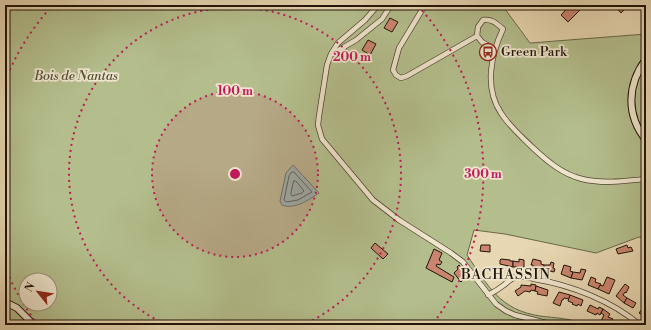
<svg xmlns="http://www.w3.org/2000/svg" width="651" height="330" font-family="'Libre Bodoni',serif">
	<rect width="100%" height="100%" fill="#e7d7b2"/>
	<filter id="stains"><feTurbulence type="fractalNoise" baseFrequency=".005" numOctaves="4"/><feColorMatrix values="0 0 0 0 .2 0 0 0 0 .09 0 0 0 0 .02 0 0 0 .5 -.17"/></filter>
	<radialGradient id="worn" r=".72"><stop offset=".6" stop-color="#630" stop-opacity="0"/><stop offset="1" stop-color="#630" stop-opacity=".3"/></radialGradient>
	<!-- green -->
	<path fill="#b4be8d" stroke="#69694a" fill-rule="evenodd" d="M 5,5 L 502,5 L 530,43 L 646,34 L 646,239 L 639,237 L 596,253 L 505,234 L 474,230 L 467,255 C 488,286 500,310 540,316 C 555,318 571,318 585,325 L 5,325 ZM 26,280 L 50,280 L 50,304 L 26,304 Z"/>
	<!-- water -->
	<path fill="#97baab" stroke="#67786a" d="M 293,165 L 319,193 C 309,200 294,210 282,205 L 280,201 L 286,173 Z"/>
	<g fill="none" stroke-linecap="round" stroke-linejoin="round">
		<!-- shore -->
		<g stroke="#5a675a" stroke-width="1">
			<path d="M 292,172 L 294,172 L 312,192 L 298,200 L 286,202 L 284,200 L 289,176 Z"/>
			<path d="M 294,181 L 296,181 L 304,191 L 302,193 L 292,196 L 291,194 Z"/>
		</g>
	</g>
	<!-- building -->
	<g fill="#cb856e" stroke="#1e1408">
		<path d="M 570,5 L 585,5 L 568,22 L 561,15 Z"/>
		<path d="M 614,5 L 629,5 L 621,13 Z"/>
		<path d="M 390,18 L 398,22 L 392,32 L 384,28 Z"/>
		<path d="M 368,40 L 376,44 L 370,55 L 362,50 Z"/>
		<path d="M 375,243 L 388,254 L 383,259 L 371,248 Z"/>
		<path d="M 481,245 L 490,245 L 490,252 L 480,251 Z"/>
		<path d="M 627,245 L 628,248 L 631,247 L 633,251 L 618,254 L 616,249 Z"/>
		<path d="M 434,249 L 442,253 L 439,260 L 442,262 L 440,265 L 437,264 L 436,266 L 454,277 L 452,282 L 426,268 Z"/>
		<path d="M 501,259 L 510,260 L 510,261 L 513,261 L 513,267 L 500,264 L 500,260 Z"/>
		<path d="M 519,259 L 524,260 L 524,267 L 513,267 L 513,261 L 519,262 Z"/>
		<path d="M 533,259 L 541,261 L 541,264 L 544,265 L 543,271 L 539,270 L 540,268 L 533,267 L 533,265 L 531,265 Z"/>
		<path d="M 551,262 L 554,263 L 553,268 L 555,269 L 554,272 L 546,270 L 546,271 L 543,271 L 544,265 L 550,265 Z"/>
		<path d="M 459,265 L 468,275 L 461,282 L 454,273 L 458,269 L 457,267 Z"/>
		<path d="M 564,265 L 571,267 L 570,271 L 573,272 L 571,278 L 561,274 Z"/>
		<path d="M 581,269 L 586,270 L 582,280 L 571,278 L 573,272 L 580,273 Z"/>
		<path d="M 591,277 L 596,279 L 595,282 L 601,284 L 598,289 L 588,285 Z"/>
		<path d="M 607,277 L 615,280 L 609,294 L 598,289 L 600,285 L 603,286 Z"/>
		<path d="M 531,284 L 536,285 L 535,291 L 531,290 L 530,292 L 525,291 L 518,296 L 515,291 L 521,287 L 521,285 L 531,286 Z"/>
		<path d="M 625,284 L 629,287 L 626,293 L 625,292 L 623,295 L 627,298 L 624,303 L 616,296 Z"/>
		<path d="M 536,286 L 548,290 L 547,296 L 537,294 L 538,292 L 535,291 Z"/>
		<path d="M 559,292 L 570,295 L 569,299 L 564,298 L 563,300 L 562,300 L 560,306 L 553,303 Z"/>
		<path d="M 570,295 L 583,300 L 581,306 L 578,304 L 577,306 L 572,304 L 573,303 L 568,301 Z"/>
		<path d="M 627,298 L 636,303 L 633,308 L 624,303 Z"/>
		<path d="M 646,304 L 646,314 L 642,315 L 639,313 Z"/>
		<path d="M 590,305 L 598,309 L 599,307 L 603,309 L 600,315 L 597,313 L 596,315 L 587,311 Z"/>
		<path d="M 603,309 L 610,314 L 608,317 L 613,319 L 610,324 L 608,323 L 607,325 L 604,325 L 600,323 L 604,315 L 601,313 Z"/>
		<path d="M 622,320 L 629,325 L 618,325 Z"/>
	</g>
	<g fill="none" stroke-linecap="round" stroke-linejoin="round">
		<!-- street casing -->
		<g stroke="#504532" stroke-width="6">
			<g id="street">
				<path d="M 378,5 L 365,20 L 338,43 L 331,54 L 327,65 L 319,116 L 318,125 L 322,139 L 373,200 L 399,220 L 451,253 L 463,262 L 496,304 L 506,311 L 515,315 L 554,325"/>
				<path d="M 425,5 L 399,48 L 393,70 L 396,75 L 401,78 L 407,76 L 477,36"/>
				<path d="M 494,49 L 482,42 L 477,36 L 478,27 L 483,20 C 492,19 496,23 503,29 C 491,54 484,88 501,113 C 509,126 521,136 532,147 C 547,161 562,174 582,179 C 603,184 625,181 646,179"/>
				<path d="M 332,54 L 356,40 L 382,19 L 391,5"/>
				<path d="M 488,295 C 494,292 499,289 504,285 C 508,282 511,278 516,277 C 522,275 529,278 534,279 C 571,285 612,301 640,325"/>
			</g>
		</g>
		<!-- secondary casing -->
		<g stroke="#1e1408" stroke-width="8">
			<g id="secondary">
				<path d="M 646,59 C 627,85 626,115 646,140"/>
				<path d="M 5,302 L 17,308 L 34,325"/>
			</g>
		</g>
		<!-- street -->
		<use href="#street" stroke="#efe5cd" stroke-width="4.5"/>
		<!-- secondary -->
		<use href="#secondary" stroke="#efe5cd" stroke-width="6"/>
	</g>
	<!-- distance rings -->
	<circle cx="235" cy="174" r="83" fill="#c2185b" fill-opacity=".12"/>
	<g fill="none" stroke="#c2185b" stroke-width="2" stroke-dasharray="2 4">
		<circle cx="235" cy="174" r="83"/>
		<path d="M165 324A166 166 0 1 1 305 324"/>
		<path d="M38 325A248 248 0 0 1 5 267M5 81A248 248 0 0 1 52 6M418 6A248 248 0 0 1 432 325"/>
	</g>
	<!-- icons -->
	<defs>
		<g id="bus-ring" transform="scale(0.9)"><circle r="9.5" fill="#efe5cd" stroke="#8f2418" stroke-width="1.5"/><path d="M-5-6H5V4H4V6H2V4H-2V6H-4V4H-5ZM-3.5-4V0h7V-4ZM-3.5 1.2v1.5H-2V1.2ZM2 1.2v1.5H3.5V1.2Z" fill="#8f2418"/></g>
	</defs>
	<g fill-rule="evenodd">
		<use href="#bus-ring" x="488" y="52"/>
	</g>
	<g text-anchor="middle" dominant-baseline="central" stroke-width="3.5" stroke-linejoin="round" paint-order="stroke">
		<!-- poi labels -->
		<g font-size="13" fill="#1e1408" stroke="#efe5cd" text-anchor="start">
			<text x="501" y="52">Green Park</text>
		</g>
		<!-- park labels -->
		<g font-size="13" font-style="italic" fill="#525037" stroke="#efe5cd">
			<text x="76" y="76">Bois de Nantas</text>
		</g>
		<!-- neighbourhood labels -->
		<g font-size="14" letter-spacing="1" fill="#1e1408" stroke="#efe5cd">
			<text x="506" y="275">BACHASSIN</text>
		</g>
	</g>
	<circle cx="235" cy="174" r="6" fill="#c2185b" stroke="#efe5cd" stroke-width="2"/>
	<g font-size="12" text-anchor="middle" font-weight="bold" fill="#c2185b" stroke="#efe5cd" stroke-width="3.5" stroke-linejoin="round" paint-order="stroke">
		<text x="352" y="61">200 m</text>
		<text x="235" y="95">100 m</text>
		<text x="483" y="178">300 m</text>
	</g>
	<!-- margin -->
	<rect width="651" height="330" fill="none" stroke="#e7d7b2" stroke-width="20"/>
	<rect x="6" y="6" width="639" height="318" fill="none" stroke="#1e1408" stroke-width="2"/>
	<rect x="10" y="10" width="631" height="310" fill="none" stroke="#1e1408"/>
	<!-- north arrow -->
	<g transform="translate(38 292) rotate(300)"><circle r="19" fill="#efe5cd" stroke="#9b917e"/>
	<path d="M0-3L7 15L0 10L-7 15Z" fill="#8f2418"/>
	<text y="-6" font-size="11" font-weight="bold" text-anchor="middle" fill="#1e1408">N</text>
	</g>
	<rect width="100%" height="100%" filter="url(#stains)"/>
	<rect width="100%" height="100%" fill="url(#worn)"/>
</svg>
